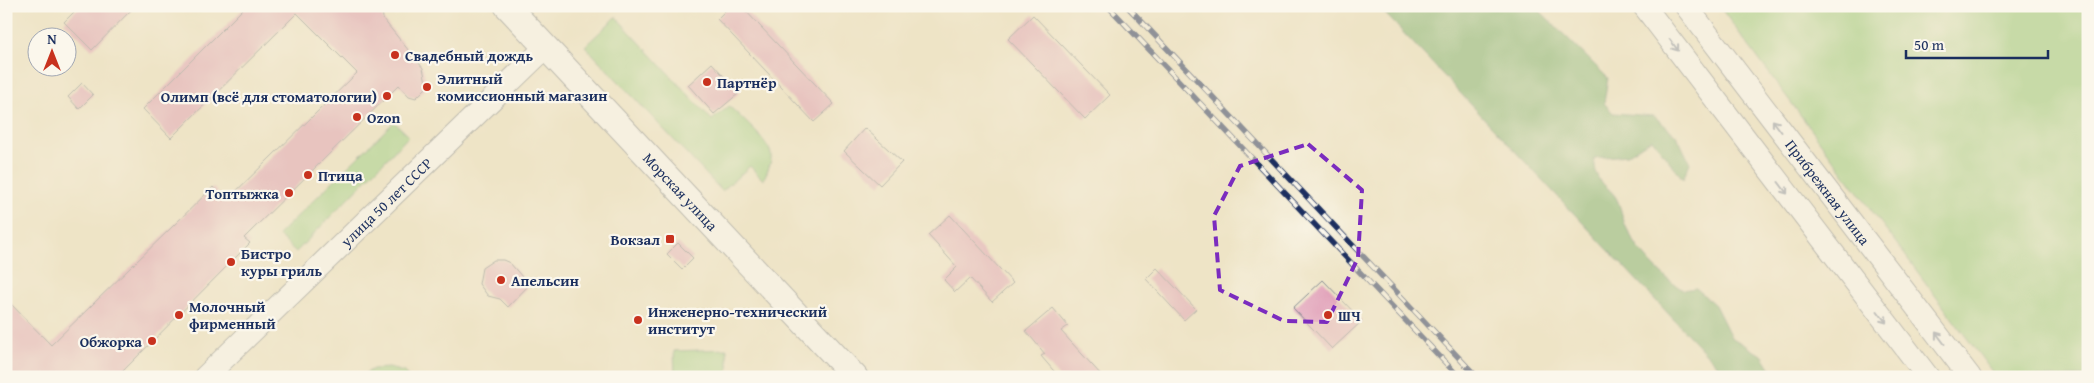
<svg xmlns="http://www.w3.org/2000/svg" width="2094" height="383" font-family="'Gentium Book Plus',serif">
	<rect width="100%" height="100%" fill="#fbf7ec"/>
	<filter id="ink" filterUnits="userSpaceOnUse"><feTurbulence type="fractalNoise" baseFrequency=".02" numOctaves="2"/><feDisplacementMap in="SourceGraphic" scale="10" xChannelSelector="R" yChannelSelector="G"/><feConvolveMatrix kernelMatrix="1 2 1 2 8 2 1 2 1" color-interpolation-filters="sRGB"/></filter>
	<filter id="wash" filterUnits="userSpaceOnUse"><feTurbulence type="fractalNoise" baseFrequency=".0096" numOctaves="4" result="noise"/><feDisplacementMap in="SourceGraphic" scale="20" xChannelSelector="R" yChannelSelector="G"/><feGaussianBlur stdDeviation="1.12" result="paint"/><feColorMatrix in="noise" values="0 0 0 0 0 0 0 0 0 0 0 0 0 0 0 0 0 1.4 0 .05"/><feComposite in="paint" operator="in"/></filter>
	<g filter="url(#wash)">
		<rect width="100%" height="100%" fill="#eee4c6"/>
		<!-- green -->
		<g fill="#98cf81" stroke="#5a7f70">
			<path d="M 1719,6 L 2088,6 L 2088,377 L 1996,377 Z"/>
			<path d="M 616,17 L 712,120 L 729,106 C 739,116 768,140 771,154 C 772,163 767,172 763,180 L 750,166 L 722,191 L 585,46 Z"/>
			<path d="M 394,122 L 409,136 L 296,252 L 278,235 Z"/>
			<path d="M 727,349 L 729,377 L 675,377 L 674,351 Z"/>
			<path d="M 389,368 L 404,372 L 409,377 L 359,377 L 373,369 Z"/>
		</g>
		<!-- forest -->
		<path fill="#7ab26f" stroke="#4a7066" d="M 1378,6 L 1535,6 L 1608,78 L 1604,103 L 1613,113 L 1654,116 L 1677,136 L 1690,163 L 1683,179 L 1652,139 L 1627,155 L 1594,158 C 1597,186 1600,178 1615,196 C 1621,205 1622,219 1627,229 C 1640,254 1659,275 1683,290 L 1696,288 L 1715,305 L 1731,337 L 1763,356 L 1776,377 L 1728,377 Z"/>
		<g id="blocks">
			<!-- building -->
			<g fill="#e09db7">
				<path d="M 80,6 L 135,6 L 92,50 L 64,22 Z"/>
				<path d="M 246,6 L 382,6 L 383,19 L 423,68 L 427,87 L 416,98 L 409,96 L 399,85 L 244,238 L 250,243 L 117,377 L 6,377 L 6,299 L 51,345 L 213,187 L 226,201 L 357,73 L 297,13 L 171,138 L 143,109 Z"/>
				<path d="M 730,6 L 741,6 L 834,104 L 814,122 L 717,19 Z"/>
				<path d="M 1033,15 L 1110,95 L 1085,119 L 1008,39 Z"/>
				<path d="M 712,63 L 739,93 L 714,114 L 688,85 Z"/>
				<path d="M 82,83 L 93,95 L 79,109 L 68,97 Z"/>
				<path d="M 865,128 L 902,162 L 880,185 L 844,151 Z"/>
				<path d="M 950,215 L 1013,283 L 992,302 L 970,278 L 955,292 L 944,280 L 957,267 L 928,235 Z"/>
				<path d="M 678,243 L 693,258 L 682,269 L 667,254 Z"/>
				<path d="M 494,260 L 503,260 L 510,263 L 529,285 L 508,307 L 500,299 L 488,296 L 479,284 L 482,268 Z"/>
				<path d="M 1157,268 L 1196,309 L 1184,320 L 1146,279 Z"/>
				<path d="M 1323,280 L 1362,321 L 1332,349 L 1293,308 Z"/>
				<path d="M 1053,308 L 1068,326 L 1061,331 L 1103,377 L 1059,377 L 1041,356 L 1045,354 L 1026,331 Z"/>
			</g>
		</g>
	</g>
	<g filter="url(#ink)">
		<use href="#blocks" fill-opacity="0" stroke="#848a92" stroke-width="1"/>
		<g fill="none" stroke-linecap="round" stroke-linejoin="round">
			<!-- secondary casing -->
			<g stroke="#848a92" stroke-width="24">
				<g id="secondary">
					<path d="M 1644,6 L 1928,377"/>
					<path id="s1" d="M 1686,6 L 1970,377"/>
					<path id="s2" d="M 205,377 L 546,47"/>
				</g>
			</g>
			<!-- primary casing -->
			<g stroke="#848a92" stroke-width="27">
				<g id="primary">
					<path id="s3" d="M 507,6 L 855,377"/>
				</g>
			</g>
			<!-- secondary -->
			<use href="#secondary" stroke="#fff" stroke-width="22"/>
			<!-- primary -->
			<use href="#primary" stroke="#fff" stroke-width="25"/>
			<!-- rail casing -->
			<g stroke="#1b2f5e" stroke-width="5.5">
				<g id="rail">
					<path d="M 1108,6 L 1459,377"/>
					<path d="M 1127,6 L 1477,377"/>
				</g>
			</g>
			<!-- rail -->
			<use href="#rail" stroke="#fbf7ec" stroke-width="4" stroke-dasharray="11" stroke-linecap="butt"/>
		</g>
		<!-- one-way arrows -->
		<defs><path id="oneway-shaft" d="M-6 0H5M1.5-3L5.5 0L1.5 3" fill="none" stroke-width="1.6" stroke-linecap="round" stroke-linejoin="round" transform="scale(1.25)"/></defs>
		<g stroke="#8d97ae">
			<use href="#oneway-shaft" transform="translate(1674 45) rotate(53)"/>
			<use href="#oneway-shaft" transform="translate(1777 126) rotate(-127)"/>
			<use href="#oneway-shaft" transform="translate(1783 188) rotate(53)"/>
			<use href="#oneway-shaft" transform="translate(1882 317) rotate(53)"/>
			<use href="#oneway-shaft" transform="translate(1940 338) rotate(-127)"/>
		</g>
	</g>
	<!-- marked area -->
	<path d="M0 0H2094V383H0ZM 1308,144 L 1362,190 L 1358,258 L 1327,322 L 1284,321 L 1220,290 L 1214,216 L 1240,166 Z" fill="#eee4c6" fill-opacity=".55" fill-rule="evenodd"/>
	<path fill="none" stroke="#7b2cbf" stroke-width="4" stroke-dasharray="10 6" stroke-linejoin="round" d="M 1308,144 L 1362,190 L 1358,258 L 1327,322 L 1284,321 L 1220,290 L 1214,216 L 1240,166 Z"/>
	<!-- markers -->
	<g fill="#c8321e" stroke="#fbf7ec" stroke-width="2">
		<circle cx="395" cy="55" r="5"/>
		<circle cx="707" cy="82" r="5"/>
		<circle cx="427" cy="87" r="5"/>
		<circle cx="387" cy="96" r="5"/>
		<circle cx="357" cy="117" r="5"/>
		<circle cx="308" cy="175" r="5"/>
		<circle cx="289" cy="193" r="5"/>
		<rect x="665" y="234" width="10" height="10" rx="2.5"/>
		<circle cx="231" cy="262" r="5"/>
		<circle cx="501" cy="280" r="5"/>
		<circle cx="179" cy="315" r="5"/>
		<circle cx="1328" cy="315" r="5"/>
		<circle cx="638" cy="320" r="5"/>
		<circle cx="152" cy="341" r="5"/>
	</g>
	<g text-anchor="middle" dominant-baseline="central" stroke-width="4.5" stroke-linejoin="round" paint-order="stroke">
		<!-- poi labels -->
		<g font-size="15" font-weight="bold" fill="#1b2f5e" stroke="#fbf7ec" text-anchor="start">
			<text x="405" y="55">Свадебный дождь</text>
			<text x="437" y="78">Элитный<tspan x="437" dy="17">комиссионный магазин</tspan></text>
			<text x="717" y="82">Партнёр</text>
			<text x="377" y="96" text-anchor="end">Олимп (всё для стоматологии)</text>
			<text x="367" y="117">Ozon</text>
			<text x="318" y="175">Птица</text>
			<text x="279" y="193" text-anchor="end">Топтыжка</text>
			<text x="660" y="239" text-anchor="end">Вокзал</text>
			<text x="241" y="253">Бистро<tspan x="241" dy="17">куры гриль</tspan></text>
			<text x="511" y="280">Апельсин</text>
			<text x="189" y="306">Молочный<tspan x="189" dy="17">фирменный</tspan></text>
			<text x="648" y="311">Инженерно-технический<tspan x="648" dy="17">институт</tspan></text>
			<text x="1338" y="315">ШЧ</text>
			<text x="142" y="341" text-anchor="end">Обжорка</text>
		</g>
		<!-- street labels -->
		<g font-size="15" fill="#1b2f5e" stroke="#fbf7ec">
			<text stroke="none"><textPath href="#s3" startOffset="254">Морская улица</textPath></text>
			<text stroke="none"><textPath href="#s1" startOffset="234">Прибрежная улица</textPath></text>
			<text stroke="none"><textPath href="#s2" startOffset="252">улица 50 лет СССР</textPath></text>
		</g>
	</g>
	<!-- margin -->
	<rect width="2094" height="383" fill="none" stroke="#fbf7ec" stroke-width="25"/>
	<!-- north arrow -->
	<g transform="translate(52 52)"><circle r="24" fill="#fbf7ec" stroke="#a1a7b3"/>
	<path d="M0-4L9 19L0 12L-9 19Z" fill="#c8321e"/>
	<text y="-8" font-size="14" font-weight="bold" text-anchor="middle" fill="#1b2f5e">N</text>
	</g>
	<!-- scale -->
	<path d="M1906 50v8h142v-8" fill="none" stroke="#1b2f5e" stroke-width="2.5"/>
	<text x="1914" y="50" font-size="15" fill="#1b2f5e" stroke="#fbf7ec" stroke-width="4" paint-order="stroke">50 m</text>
</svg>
